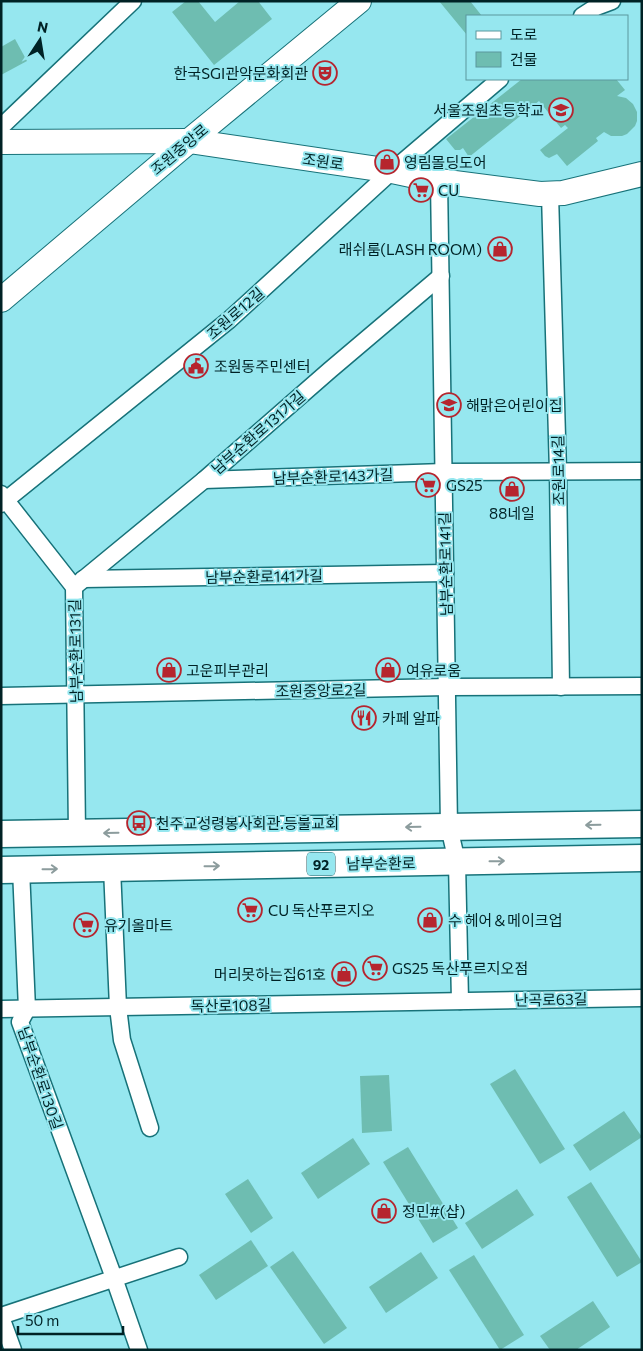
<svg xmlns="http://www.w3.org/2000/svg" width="643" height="1351" font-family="Commissioner,'Noto Sans KR',sans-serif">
	<rect width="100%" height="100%" fill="#96e7ef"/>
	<!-- building -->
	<g fill="#6ebdb1">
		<path d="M 186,1 L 198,1 L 215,22 L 240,1 L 258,1 L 272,19 L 214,65 L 172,12 Z"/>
		<path d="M 439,1 L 470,1 L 482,16 L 467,16 L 467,35 Z"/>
		<path d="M 15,39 L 27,61 L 1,75 L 1,47 Z"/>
		<path d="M 522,79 L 616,79 L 625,90 L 617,96 L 626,98 L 633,104 L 637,112 L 637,121 L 635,126 L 627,134 L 622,136 L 611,136 L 604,132 L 596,138 L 598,141 L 567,166 L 557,154 L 549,158 L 545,156 L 540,150 L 568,128 L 565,125 L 561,128 L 539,101 L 469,157 L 463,148 L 460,150 L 455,150 L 446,139 Z"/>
		<path d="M 515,1069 L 565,1149 L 540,1164 L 490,1084 Z"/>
		<path d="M 389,1075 L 392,1131 L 362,1133 L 360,1076 Z"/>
		<path d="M 624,1111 L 642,1137 L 590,1171 L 573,1145 Z"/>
		<path d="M 353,1138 L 370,1164 L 318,1199 L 301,1173 Z"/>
		<path d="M 408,1147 L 458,1228 L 433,1243 L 383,1162 Z"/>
		<path d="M 248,1179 L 273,1218 L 251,1233 L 225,1194 Z"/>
		<path d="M 591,1182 L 642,1262 L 617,1277 L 567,1197 Z"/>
		<path d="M 517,1189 L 534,1215 L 482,1249 L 465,1223 Z"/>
		<path d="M 251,1240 L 268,1266 L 216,1300 L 199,1275 Z"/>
		<path d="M 293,1251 L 347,1328 L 324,1344 L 270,1267 Z"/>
		<path d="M 421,1252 L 438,1278 L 386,1313 L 369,1287 Z"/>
		<path d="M 474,1255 L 524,1335 L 500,1350 L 449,1270 Z"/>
		<path d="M 593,1301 L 610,1327 L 576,1350 L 550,1350 L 540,1336 Z"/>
	</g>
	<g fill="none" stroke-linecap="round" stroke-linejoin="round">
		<!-- street casing -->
		<g stroke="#177279" stroke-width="19">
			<g id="street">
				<path d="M 582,16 L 596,7 L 612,1"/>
				<path d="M 1,127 L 133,1"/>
				<path d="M 439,181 L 449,827 L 457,862 L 460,1001"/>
				<path d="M 550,194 L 558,472 L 561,687"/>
				<path d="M 204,480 L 444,472 L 642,471"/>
				<path d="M 1,494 L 74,587 L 77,833"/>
				<path d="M 1,504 L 229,320 L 392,171 L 500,79"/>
				<path d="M 83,579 L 445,573"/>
				<path d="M 74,587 L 204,480 L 330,370 L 441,276"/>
				<path d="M 1,696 L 447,687 L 642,686"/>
				<path d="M 112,868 L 118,1007 L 122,1040 L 150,1128"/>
				<path d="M 21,869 L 27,1009 L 20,1022 L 114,1278 L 139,1350"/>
				<path d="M 1,1009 L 642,998"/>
				<path d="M 1,1316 L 179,1257"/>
				<path d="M 1,1317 L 13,1350"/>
			</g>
		</g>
		<!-- secondary casing -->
		<g stroke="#177279" stroke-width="26">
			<g id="secondary">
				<path d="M 1,142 L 189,141 L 392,171 L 439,181 L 540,194 L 563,193 L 642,174"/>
				<path d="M 1,300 L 189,141 L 359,1"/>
			</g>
		</g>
		<!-- primary casing -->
		<g stroke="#177279" stroke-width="29">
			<g id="primary">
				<path d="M 1,834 L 642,824"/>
				<path d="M 1,870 L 642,858"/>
			</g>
		</g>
		<!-- street -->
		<use href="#street" stroke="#fff" stroke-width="16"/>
		<!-- secondary -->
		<use href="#secondary" stroke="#fff" stroke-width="24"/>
		<!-- primary -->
		<use href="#primary" stroke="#fff" stroke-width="26"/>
	</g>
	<!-- one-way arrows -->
	<defs><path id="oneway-shaft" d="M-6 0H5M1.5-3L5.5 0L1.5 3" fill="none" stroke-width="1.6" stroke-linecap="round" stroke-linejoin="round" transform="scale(1.25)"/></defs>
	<g stroke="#8c9c9d">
		<use href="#oneway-shaft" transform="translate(593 825) rotate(179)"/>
		<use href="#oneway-shaft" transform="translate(413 827) rotate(179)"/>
		<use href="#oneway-shaft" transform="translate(111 833) rotate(179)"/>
		<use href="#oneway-shaft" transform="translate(497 861) rotate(-1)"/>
		<use href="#oneway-shaft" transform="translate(212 866) rotate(-1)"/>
		<use href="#oneway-shaft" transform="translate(50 869) rotate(-1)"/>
	</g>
	<!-- icons -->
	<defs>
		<g id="theatre-ring" transform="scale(1.25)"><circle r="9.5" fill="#96e7ef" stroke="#b6252e" stroke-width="1.5"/><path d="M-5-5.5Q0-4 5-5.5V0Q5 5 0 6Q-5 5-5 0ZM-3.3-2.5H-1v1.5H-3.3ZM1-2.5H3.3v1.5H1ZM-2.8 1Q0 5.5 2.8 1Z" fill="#b6252e"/></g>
		<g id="school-ring" transform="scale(1.25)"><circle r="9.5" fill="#96e7ef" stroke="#b6252e" stroke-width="1.5"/><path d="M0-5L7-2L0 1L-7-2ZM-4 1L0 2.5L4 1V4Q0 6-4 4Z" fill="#b6252e"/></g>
		<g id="shop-ring" transform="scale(1.25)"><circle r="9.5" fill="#96e7ef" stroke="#b6252e" stroke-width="1.5"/><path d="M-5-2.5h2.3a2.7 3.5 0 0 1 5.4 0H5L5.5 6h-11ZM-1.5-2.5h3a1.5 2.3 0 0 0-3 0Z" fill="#b6252e"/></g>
		<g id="supermarket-ring" transform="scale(1.25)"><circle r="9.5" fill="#96e7ef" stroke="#b6252e" stroke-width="1.5"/><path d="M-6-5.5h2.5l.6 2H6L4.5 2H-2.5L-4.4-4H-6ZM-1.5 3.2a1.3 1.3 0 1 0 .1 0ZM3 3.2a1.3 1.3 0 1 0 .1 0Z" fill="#b6252e"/></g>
		<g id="civic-ring" transform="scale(1.25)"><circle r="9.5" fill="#96e7ef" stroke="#b6252e" stroke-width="1.5"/><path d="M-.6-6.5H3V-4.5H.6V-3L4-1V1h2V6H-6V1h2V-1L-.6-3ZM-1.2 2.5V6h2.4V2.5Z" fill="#b6252e"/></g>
		<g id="restaurant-ring" transform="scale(1.25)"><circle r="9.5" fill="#96e7ef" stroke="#b6252e" stroke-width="1.5"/><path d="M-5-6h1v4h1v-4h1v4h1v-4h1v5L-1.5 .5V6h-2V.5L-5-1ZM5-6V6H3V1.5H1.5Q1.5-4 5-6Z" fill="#b6252e"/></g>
		<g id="bus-ring" transform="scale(1.25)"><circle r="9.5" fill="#96e7ef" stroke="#b6252e" stroke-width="1.5"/><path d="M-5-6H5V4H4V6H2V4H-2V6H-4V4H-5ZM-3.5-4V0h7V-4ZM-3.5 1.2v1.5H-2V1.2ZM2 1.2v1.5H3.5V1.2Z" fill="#b6252e"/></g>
	</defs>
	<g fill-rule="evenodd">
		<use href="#theatre-ring" x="325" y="73"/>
		<use href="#school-ring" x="561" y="110"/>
		<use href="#shop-ring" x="387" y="162"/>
		<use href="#supermarket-ring" x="421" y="190"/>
		<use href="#shop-ring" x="500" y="249"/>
		<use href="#civic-ring" x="196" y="366"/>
		<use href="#school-ring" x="449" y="405"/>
		<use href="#supermarket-ring" x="428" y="485"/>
		<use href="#shop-ring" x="512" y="489"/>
		<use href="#shop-ring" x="169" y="670"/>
		<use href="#shop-ring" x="388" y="670"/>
		<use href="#restaurant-ring" x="364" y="718"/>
		<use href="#bus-ring" x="139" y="823"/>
		<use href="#supermarket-ring" x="250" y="910"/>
		<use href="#shop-ring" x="430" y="920"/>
		<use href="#supermarket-ring" x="86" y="925"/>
		<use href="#supermarket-ring" x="375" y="968"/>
		<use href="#shop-ring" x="344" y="974"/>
		<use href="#shop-ring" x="384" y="1211"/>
	</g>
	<g text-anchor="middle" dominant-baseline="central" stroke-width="4" stroke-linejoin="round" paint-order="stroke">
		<!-- shield labels -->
		<rect fill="#96e7ef" stroke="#2d5d62" stroke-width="1" x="307" y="852.5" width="28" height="23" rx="4"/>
		<g font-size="14" font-weight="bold" fill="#002225">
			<text x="321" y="864">92</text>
		</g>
		<!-- poi labels -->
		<g font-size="15" fill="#002225" stroke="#96e7ef" text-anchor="start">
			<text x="308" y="73" text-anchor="end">한국SGI관악문화회관</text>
			<text x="544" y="110" text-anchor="end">서울조원초등학교</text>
			<text x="404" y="162">영림몰딩도어</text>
			<text x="438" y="190">CU</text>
			<text x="482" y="249" text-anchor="end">래쉬룸(LASH ROOM)</text>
			<text x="214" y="366">조원동주민센터</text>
			<text x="466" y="405">해맑은어린이집</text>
			<text x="446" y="485">GS25</text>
			<text x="512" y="513" text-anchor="middle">88네일</text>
			<text x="186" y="670">고운피부관리</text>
			<text x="406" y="670">여유로움</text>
			<text x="382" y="718">카페 알파</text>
			<text x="156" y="823">천주교성령봉사회관.등불교회</text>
			<text x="268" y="910">CU 독산푸르지오</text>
			<text x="448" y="920">수 헤어＆메이크업</text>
			<text x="104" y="925">유기올마트</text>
			<text x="392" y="968">GS25 독산푸르지오점</text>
			<text x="326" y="974" text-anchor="end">머리못하는집61호</text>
			<text x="402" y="1211">정민#(샵)</text>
		</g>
		<!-- street labels -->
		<g font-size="15" fill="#002225" stroke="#96e7ef">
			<text transform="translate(179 149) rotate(-40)">조원중앙로</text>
			<text transform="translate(323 161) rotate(8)">조원로</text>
			<text transform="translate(235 313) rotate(-41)">조원로12길</text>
			<text transform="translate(258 432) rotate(-41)">남부순환로131가길</text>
			<text transform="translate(558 470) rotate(-91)">조원로14길</text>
			<text transform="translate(333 476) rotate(-2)">남부순환로143가길</text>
			<text transform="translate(445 564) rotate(-91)">남부순환로141길</text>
			<text transform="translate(264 576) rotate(-1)">남부순환로141가길</text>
			<text transform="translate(75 651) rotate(-91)">남부순환로131길</text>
			<text transform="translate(321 690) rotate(-1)">조원중앙로2길</text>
			<text transform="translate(381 863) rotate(-1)">남부순환로</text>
			<text transform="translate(551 999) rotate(-1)">난곡로63길</text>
			<text transform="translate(231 1005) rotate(-1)">독산로108길</text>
			<text transform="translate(41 1078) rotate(71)">남부순환로130길</text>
		</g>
	</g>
	<!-- border -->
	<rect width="643" height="1351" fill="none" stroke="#002225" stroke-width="5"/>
	<!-- legend -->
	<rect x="466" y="15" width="162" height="65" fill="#96e7ef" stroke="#5a989e"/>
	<rect x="476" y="31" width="25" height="8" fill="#ffffff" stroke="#5a989e"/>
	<text x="510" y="40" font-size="15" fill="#002225">도로</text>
	<rect x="476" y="52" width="25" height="15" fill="#6ebdb1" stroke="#5a989e"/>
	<text x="510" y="65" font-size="15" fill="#002225">건물</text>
	<!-- north arrow -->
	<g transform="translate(40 40) rotate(12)" stroke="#96e7ef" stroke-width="4" paint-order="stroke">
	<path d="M0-4L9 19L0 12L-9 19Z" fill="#002225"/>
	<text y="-8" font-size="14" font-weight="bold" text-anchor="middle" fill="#002225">N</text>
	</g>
	<!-- scale -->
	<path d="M18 1326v8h105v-8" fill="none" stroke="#002225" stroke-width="2.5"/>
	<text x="25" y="1326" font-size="15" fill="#002225" stroke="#96e7ef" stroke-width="4" paint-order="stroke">50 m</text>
</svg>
